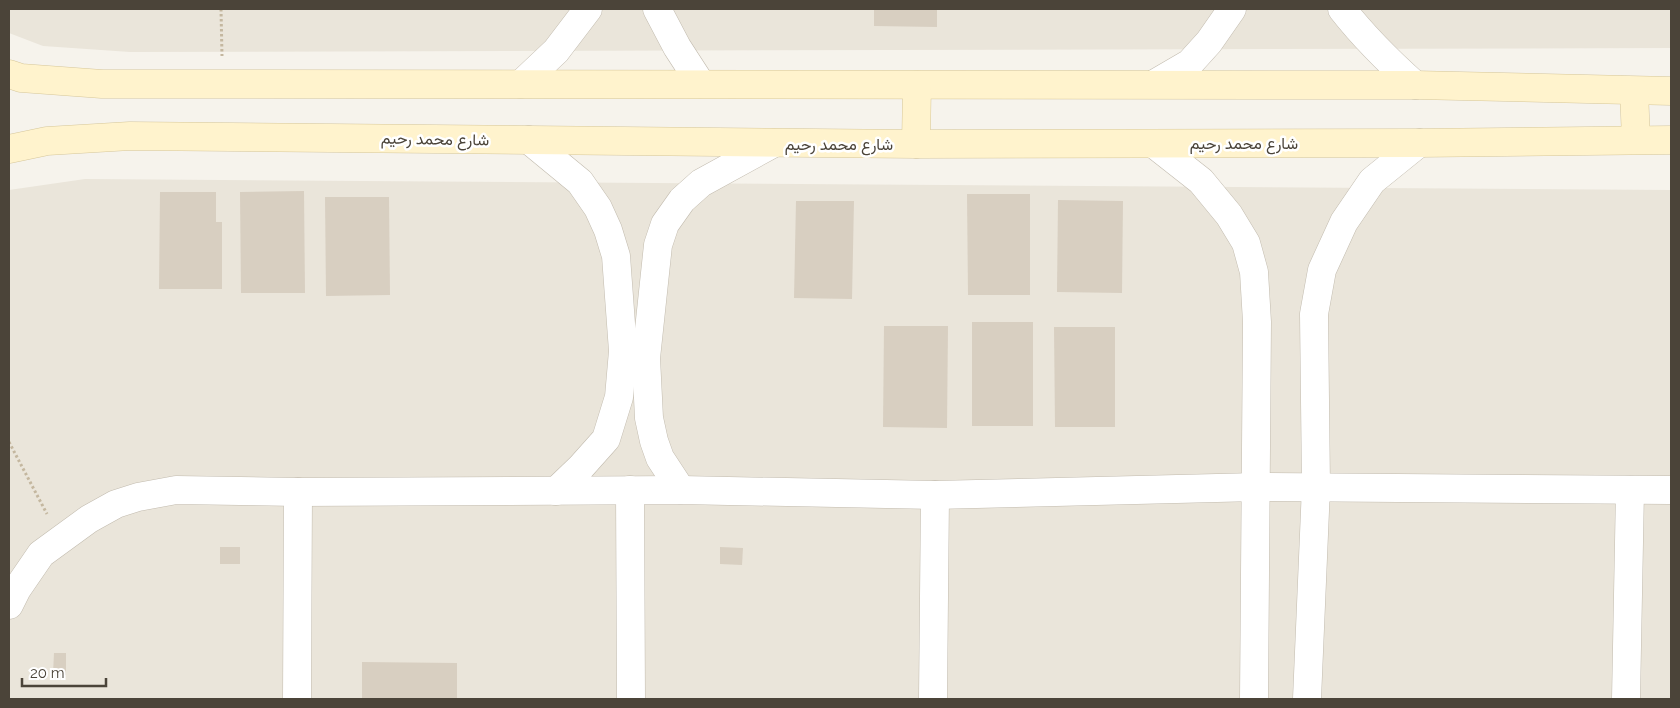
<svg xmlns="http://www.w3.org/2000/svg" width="1680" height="708" font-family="Raleway,Vazirmatn,sans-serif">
	<rect width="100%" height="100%" fill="#f6f3ec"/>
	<!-- residential -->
	<g fill="#eae5da">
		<path d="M 9,9 L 1671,9 L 1671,48 L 130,52 L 43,46 L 9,33 Z"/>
		<path d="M 85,179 L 1671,190 L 1671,699 L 9,699 L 9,190 Z"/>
	</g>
	<!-- building -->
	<g fill="#d8cfc1">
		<path d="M 874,9 L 937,9 L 937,27 L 874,26 Z"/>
		<path d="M 304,191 L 305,293 L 241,293 L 240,192 Z"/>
		<path d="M 160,192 L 216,192 L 216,222 L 222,222 L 222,289 L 159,289 Z"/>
		<path d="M 967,194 L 1030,194 L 1030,295 L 968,295 Z"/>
		<path d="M 325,197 L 389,197 L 390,295 L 326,296 Z"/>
		<path d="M 1058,200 L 1123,201 L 1122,293 L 1057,292 Z"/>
		<path d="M 796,201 L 854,201 L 852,299 L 794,298 Z"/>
		<rect x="972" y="322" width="61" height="104"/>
		<path d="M 884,326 L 948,326 L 947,428 L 883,427 Z"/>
		<path d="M 1054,327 L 1115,327 L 1115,427 L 1055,427 Z"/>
		<rect x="220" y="547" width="20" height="17"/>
		<path d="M 720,547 L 743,548 L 742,565 L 720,564 Z"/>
		<path d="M 54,653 L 66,653 L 66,675 L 53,674 Z"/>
		<path d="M 362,662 L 457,663 L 457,699 L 362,699 Z"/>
	</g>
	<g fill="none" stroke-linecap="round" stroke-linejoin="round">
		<!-- street casing -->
		<g stroke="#c2bbae" stroke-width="29">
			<g id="street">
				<path d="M 657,9 L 677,47 L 701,84"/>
				<path d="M 1342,9 C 1364,37 1388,61 1415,85"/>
				<path d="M 521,84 L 556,51 L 588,9"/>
				<path d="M 1154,84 L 1190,63 L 1209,42 L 1232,9"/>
				<path d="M 529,140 L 580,182 L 598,208 L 608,230 L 616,256 L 623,351 L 619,397 L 606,439 L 581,467 L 556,491"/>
				<path d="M 1154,144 L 1201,181 L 1229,215 L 1246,243 L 1254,272 L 1257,322 L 1254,699"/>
				<path d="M 630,490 L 631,699"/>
				<path d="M 681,490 L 660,458 L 654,441 L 649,418 L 646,358 L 658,245 L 665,224 L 682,200 L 701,183 L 774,143"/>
				<path d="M 9,605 L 17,589 L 41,554 L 89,519 L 116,504 L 138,497 L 176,490 L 298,492 L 681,490 L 935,495 L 1257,487 L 1671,490"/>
				<path d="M 297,699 L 298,492"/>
				<path d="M 933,699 L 935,495"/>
				<path d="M 1307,699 L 1316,487 L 1314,314 L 1322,270 L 1344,222 L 1372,181 L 1419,143"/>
				<path d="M 1626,699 L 1630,490"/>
			</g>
		</g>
		<!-- secondary casing -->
		<g stroke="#d6c79b" stroke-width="29">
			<g id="secondary">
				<path d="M 9,74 L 21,78 L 102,84 L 1415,85 L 1671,91"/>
				<path d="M 1634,91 L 1636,139"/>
				<path d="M 916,144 L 917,85"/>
				<path d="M 9,149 L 47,141 L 130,136 L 916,144 L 1419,143 L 1671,140"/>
			</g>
		</g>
		<!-- path -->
		<g stroke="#c4b79f" stroke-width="3" stroke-dasharray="2.5 2.5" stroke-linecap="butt">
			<path d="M 221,9 L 222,56"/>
			<path d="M 9,442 L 47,514"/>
		</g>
		<!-- street -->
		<use href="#street" stroke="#fff" stroke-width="28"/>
		<!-- secondary -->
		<use href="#secondary" stroke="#fff3cd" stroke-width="28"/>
	</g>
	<g text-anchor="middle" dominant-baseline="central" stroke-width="5" stroke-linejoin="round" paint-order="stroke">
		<!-- street labels -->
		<g font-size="16" fill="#4b4439" stroke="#fff">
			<text transform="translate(435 139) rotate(1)">شارع محمد رحيم</text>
			<text x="1244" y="143">شارع محمد رحيم</text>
			<text x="839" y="144">شارع محمد رحيم</text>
		</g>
	</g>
	<!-- border -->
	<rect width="1680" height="708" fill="none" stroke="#4b4439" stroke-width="20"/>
	<!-- scale -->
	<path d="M22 678v8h84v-8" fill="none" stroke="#4b4439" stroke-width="2.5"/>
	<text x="30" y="678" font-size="15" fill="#4b4439" stroke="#ffffff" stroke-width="4" paint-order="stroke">20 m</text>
</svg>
